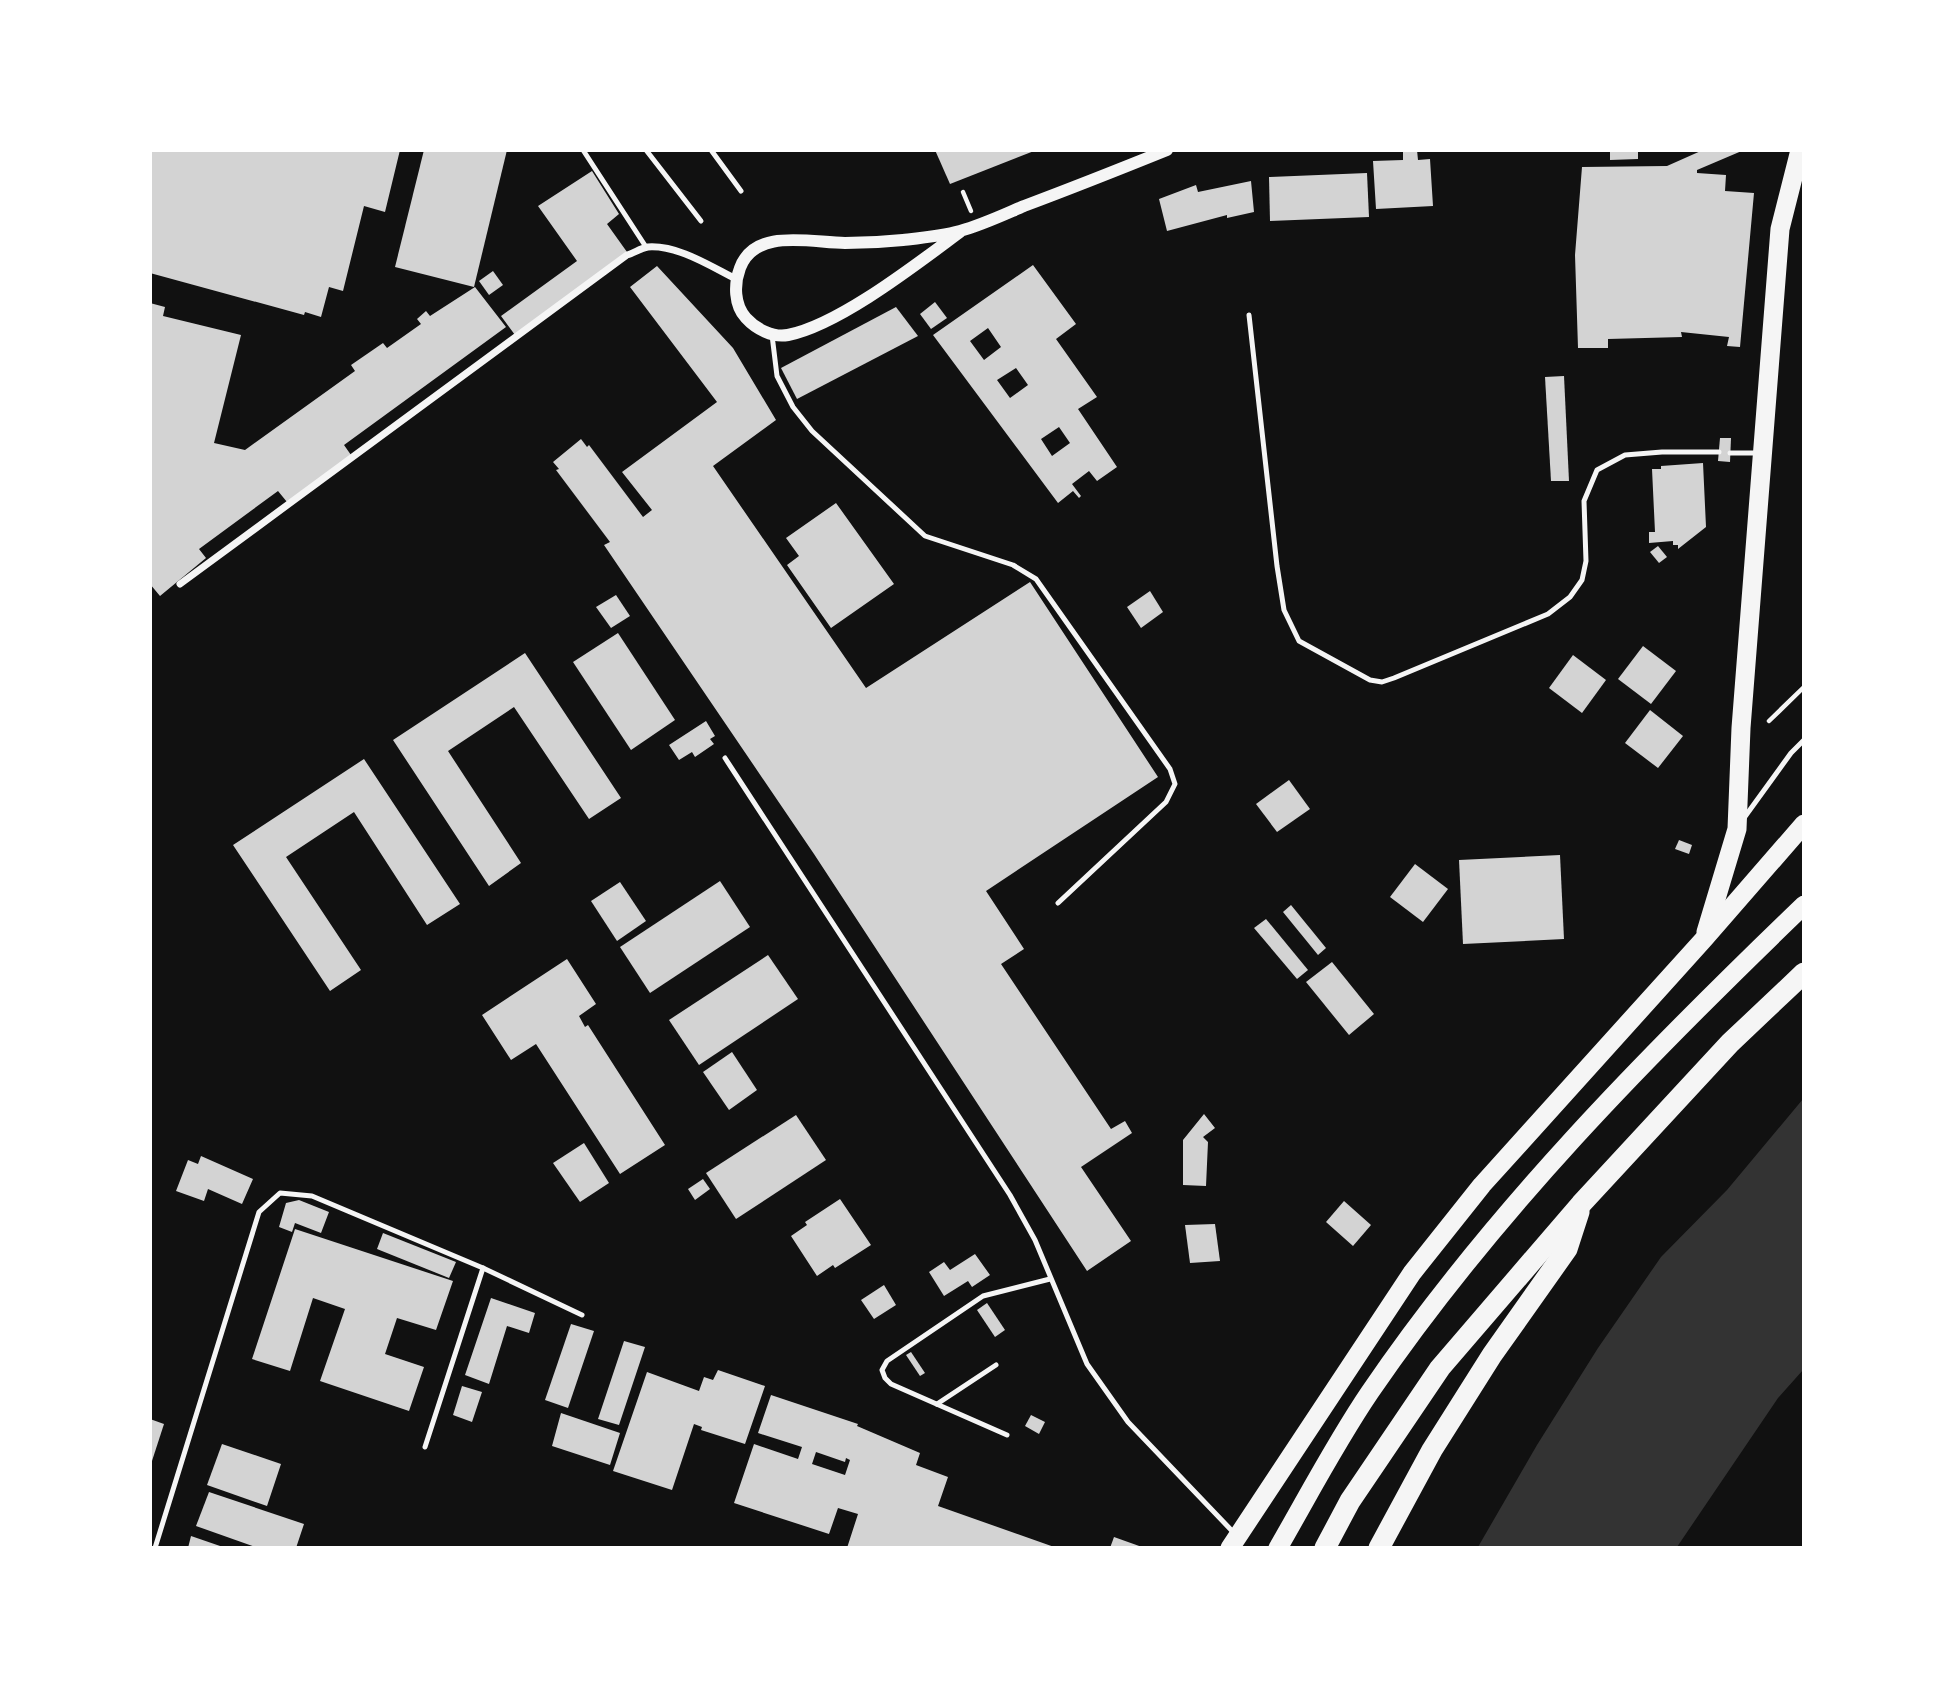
<svg xmlns="http://www.w3.org/2000/svg" width="1954" height="1698" font-family="Barlow,sans-serif">
	<rect width="100%" height="100%" fill="#111"/>
	<!-- water -->
	<path fill="#333" d="M 1803,1099 L 1803,1370 L 1778,1398 L 1677,1547 L 1478,1547 L 1537,1445 L 1598,1348 L 1661,1257 L 1727,1190 Z"/>
	<!-- building -->
	<g fill="#d3d3d3" fill-rule="evenodd">
		<path d="M 150,150 L 400,150 L 385,212 L 364,206 L 343,291 L 329,287 L 321,317 L 305,312 L 304,315 L 150,273 Z"/>
		<path d="M 424,150 L 507,150 L 474,287 L 395,267 Z"/>
		<path d="M 935,150 L 1034,150 L 1034,151 L 950,184 Z"/>
		<path d="M 1403,150 L 1417,150 L 1418,160 L 1430,159 L 1433,206 L 1376,209 L 1373,161 L 1403,160 Z"/>
		<path d="M 1610,150 L 1638,150 L 1638,159 L 1610,160 Z"/>
		<path d="M 1703,150 L 1744,150 L 1697,170 L 1697,173 L 1726,175 L 1725,191 L 1754,193 L 1740,347 L 1727,346 L 1729,337 L 1681,332 L 1682,337 L 1608,339 L 1608,348 L 1578,348 L 1575,255 L 1582,167 L 1667,166 Z"/>
		<path d="M 592,171 L 619,214 L 607,224 L 627,252 L 515,335 L 501,316 L 577,261 L 538,206 Z"/>
		<path d="M 1367,173 L 1369,217 L 1270,221 L 1269,177 Z"/>
		<path d="M 1251,181 L 1254,212 L 1227,218 L 1227,215 L 1167,231 L 1159,199 L 1196,185 L 1198,192 Z"/>
		<path d="M 1033,265 L 1076,324 L 1056,339 L 1097,397 L 1078,409 L 1117,467 L 1097,481 L 1089,471 L 1072,484 L 1081,496 L 1079,498 L 1073,491 L 1058,503 L 933,335 ZM 988,328 L 1001,347 L 984,360 L 970,341 ZM 1016,368 L 1028,385 L 1010,398 L 997,380 ZM 1059,427 L 1070,443 L 1052,456 L 1041,439 Z"/>
		<path d="M 657,266 L 733,348 L 776,420 L 713,466 L 866,688 L 1030,582 L 1158,777 L 986,891 L 1024,949 L 1001,964 L 1111,1129 L 1125,1121 L 1132,1133 L 1081,1167 L 1131,1241 L 1087,1271 L 814,854 L 604,545 L 610,542 L 556,470 L 559,469 L 553,462 L 581,439 L 587,447 L 589,445 L 643,517 L 652,510 L 622,472 L 717,402 L 630,287 Z"/>
		<path d="M 493,271 L 503,285 L 489,295 L 479,281 Z"/>
		<path d="M 475,287 L 506,327 L 344,445 L 351,455 L 287,502 L 278,491 L 199,549 L 206,558 L 160,596 L 150,584 L 150,303 L 165,307 L 163,316 L 241,335 L 214,443 L 245,450 L 355,371 L 351,365 L 383,343 L 387,348 L 421,324 L 417,319 L 426,311 L 430,316 Z"/>
		<path d="M 935,302 L 947,318 L 931,329 L 920,314 Z"/>
		<path d="M 896,307 L 918,336 L 797,399 L 781,368 Z"/>
		<path d="M 1564,376 L 1569,481 L 1551,481 L 1545,377 Z"/>
		<path d="M 1720,438 L 1731,438 L 1730,462 L 1718,461 Z"/>
		<path d="M 1703,463 L 1706,527 L 1678,549 L 1678,545 L 1673,545 L 1673,541 L 1649,543 L 1649,532 L 1655,532 L 1652,469 L 1661,469 L 1661,466 Z"/>
		<path d="M 836,503 L 894,584 L 831,628 L 787,565 L 799,556 L 786,538 Z"/>
		<path d="M 1658,546 L 1667,557 L 1659,563 L 1650,552 Z"/>
		<path d="M 1150,591 L 1163,612 L 1141,628 L 1127,607 Z"/>
		<path d="M 616,595 L 630,616 L 611,628 L 596,607 Z"/>
		<path d="M 618,633 L 675,720 L 631,750 L 573,662 Z"/>
		<path d="M 1643,646 L 1676,671 L 1651,704 L 1618,679 Z"/>
		<path d="M 525,653 L 621,798 L 589,819 L 514,707 L 448,751 L 521,863 L 489,886 L 393,740 Z"/>
		<path d="M 1573,655 L 1606,680 L 1582,713 L 1549,688 Z"/>
		<path d="M 1650,710 L 1683,736 L 1658,768 L 1625,743 Z"/>
		<path d="M 706,721 L 715,736 L 710,739 L 714,744 L 695,757 L 692,752 L 679,760 L 669,745 Z"/>
		<path d="M 364,759 L 460,904 L 427,925 L 354,812 L 286,857 L 361,970 L 330,991 L 233,845 Z"/>
		<path d="M 1289,780 L 1310,809 L 1277,832 L 1256,804 Z"/>
		<path d="M 1679,840 L 1692,845 L 1689,854 L 1675,849 Z"/>
		<path d="M 1560,855 L 1564,939 L 1463,944 L 1459,860 Z"/>
		<path d="M 1415,864 L 1448,889 L 1423,922 L 1390,897 Z"/>
		<path d="M 720,881 L 750,927 L 650,993 L 620,947 Z"/>
		<path d="M 620,882 L 646,921 L 617,941 L 591,901 Z"/>
		<path d="M 1291,905 L 1326,948 L 1318,955 L 1283,912 Z"/>
		<path d="M 1266,919 L 1308,970 L 1297,979 L 1254,928 Z"/>
		<path d="M 768,955 L 798,999 L 699,1065 L 669,1020 Z"/>
		<path d="M 567,959 L 596,1004 L 579,1016 L 585,1027 L 588,1025 L 665,1145 L 620,1174 L 536,1044 L 511,1060 L 482,1015 Z"/>
		<path d="M 1332,962 L 1374,1014 L 1349,1035 L 1306,982 Z"/>
		<path d="M 732,1052 L 757,1090 L 729,1110 L 703,1072 Z"/>
		<path d="M 1204,1114 L 1215,1128 L 1203,1137 L 1208,1142 L 1206,1186 L 1183,1185 L 1183,1140 Z"/>
		<path d="M 796,1115 L 826,1160 L 736,1219 L 706,1173 Z"/>
		<path d="M 584,1143 L 609,1183 L 580,1202 L 553,1163 Z"/>
		<path d="M 201,1156 L 253,1179 L 242,1204 L 208,1189 L 204,1201 L 176,1191 L 188,1160 L 198,1164 Z"/>
		<path d="M 703,1179 L 710,1189 L 695,1200 L 688,1189 Z"/>
		<path d="M 840,1199 L 871,1245 L 835,1268 L 833,1265 L 817,1276 L 791,1236 L 807,1225 L 805,1222 Z"/>
		<path d="M 299,1200 L 329,1212 L 321,1233 L 295,1223 L 292,1232 L 279,1227 L 286,1203 Z"/>
		<path d="M 1344,1201 L 1371,1225 L 1353,1246 L 1326,1222 Z"/>
		<path d="M 1215,1224 L 1220,1261 L 1190,1263 L 1185,1225 Z"/>
		<path d="M 295,1229 L 453,1281 L 436,1330 L 397,1318 L 385,1354 L 424,1367 L 409,1411 L 320,1381 L 345,1309 L 313,1298 L 290,1371 L 252,1359 Z"/>
		<path d="M 383,1233 L 456,1262 L 449,1278 L 377,1249 Z"/>
		<path d="M 975,1254 L 990,1275 L 972,1287 L 968,1281 L 944,1296 L 929,1272 L 944,1262 L 950,1270 Z"/>
		<path d="M 884,1285 L 896,1305 L 874,1319 L 861,1300 Z"/>
		<path d="M 491,1298 L 535,1313 L 529,1333 L 507,1326 L 489,1384 L 465,1375 Z"/>
		<path d="M 987,1303 L 1005,1330 L 995,1337 L 977,1310 Z"/>
		<path d="M 571,1324 L 594,1331 L 568,1408 L 545,1400 Z"/>
		<path d="M 624,1341 L 645,1347 L 619,1425 L 598,1419 Z"/>
		<path d="M 911,1352 L 925,1373 L 920,1376 L 906,1355 Z"/>
		<path d="M 718,1370 L 765,1386 L 745,1444 L 701,1430 L 702,1427 L 694,1424 L 672,1490 L 613,1471 L 647,1372 L 699,1391 L 704,1377 L 713,1380 Z"/>
		<path d="M 462,1386 L 482,1392 L 472,1422 L 453,1415 Z"/>
		<path d="M 771,1395 L 858,1424 L 857,1426 L 920,1453 L 916,1465 L 948,1477 L 938,1506 L 1057,1548 L 847,1548 L 858,1514 L 838,1508 L 829,1534 L 734,1503 L 754,1444 L 798,1459 L 802,1447 L 758,1433 ZM 816,1452 L 845,1462 L 846,1458 L 850,1460 L 845,1475 L 812,1464 Z"/>
		<path d="M 561,1413 L 620,1433 L 610,1465 L 552,1446 Z"/>
		<path d="M 1031,1415 L 1045,1422 L 1039,1434 L 1025,1426 Z"/>
		<path d="M 150,1419 L 164,1424 L 151,1464 L 150,1464 Z"/>
		<path d="M 222,1444 L 281,1464 L 267,1506 L 207,1485 Z"/>
		<path d="M 209,1492 L 304,1524 L 296,1548 L 258,1548 L 196,1526 Z"/>
		<path d="M 191,1536 L 223,1547 L 223,1548 L 188,1548 Z"/>
		<path d="M 1114,1537 L 1142,1547 L 1142,1548 L 1110,1548 Z"/>
	</g>
	<g fill="none" stroke-linecap="round" stroke-linejoin="round">
		<!-- path -->
		<g stroke="#f5f5f5" stroke-width="4.5">
			<path d="M 963,192 L 971,211"/>
			<path d="M 1769,721 L 1804,687"/>
		</g>
		<!-- service -->
		<g stroke="#f5f5f5" stroke-width="5">
			<path d="M 583,150 L 646,247"/>
			<path d="M 646,150 L 701,221"/>
			<path d="M 711,150 L 741,191"/>
			<path d="M 1249,315 L 1277,566 L 1284,610 L 1299,641 L 1370,680 L 1382,682 L 1394,678 L 1548,614 L 1570,597 L 1582,580 L 1586,561 L 1584,501 L 1597,470 L 1625,455 L 1662,452 L 1719,452"/>
			<path d="M 772,335 L 777,376 L 793,407 L 812,431 L 925,536 L 1013,565 L 1036,579 L 1170,769 L 1175,784 L 1166,802 L 1058,903"/>
			<path d="M 1730,453 L 1760,453"/>
			<path d="M 725,758 L 1010,1195 L 1035,1240 L 1087,1364 L 1128,1422 L 1235,1534"/>
			<path d="M 1744,818 L 1791,753 L 1804,740"/>
			<path d="M 937,1404 L 996,1365"/>
			<path d="M 1007,1435 L 891,1384 L 885,1378 L 882,1370 L 887,1361 L 983,1296 L 1050,1279"/>
			<path d="M 425,1447 L 483,1268"/>
			<path d="M 155,1548 L 259,1212 L 280,1193 L 312,1196 L 483,1268 L 582,1315"/>
		</g>
		<!-- minor -->
		<path stroke="#f5f5f5" stroke-width="7" d="M 180,584 L 627,255 C 634,253 641,248 648,247 C 678,245 710,266 736,279"/>
		<!-- tertiary -->
		<path stroke="#f5f5f5" stroke-width="12" d="M 960,232 C 918,263 839,325 788,335 C 773,338 756,329 746,318 C 734,305 734,284 740,268 C 755,227 812,243 845,243 C 864,243 884,242 903,240 C 921,238 942,236 960,231 C 982,225 1003,215 1024,206 C 1072,188 1120,169 1167,150"/>
		<!-- trunk -->
		<g stroke="#f5f5f5" stroke-width="19">
			<path d="M 1706,932 L 1737,829 L 1741,728 L 1780,229 L 1800,150"/>
			<path d="M 1230,1548 L 1412,1273 L 1482,1185 L 1704,939 L 1804,824"/>
			<path d="M 1278,1548 C 1308,1496 1336,1442 1370,1392 C 1493,1212 1647,1056 1804,905"/>
		</g>
		<!-- motorway -->
		<g stroke="#f5f5f5" stroke-width="21">
			<path d="M 1325,1548 L 1350,1501 L 1440,1368 L 1581,1204 L 1730,1043 L 1804,973"/>
			<path d="M 1379,1548 L 1432,1450 L 1492,1355 L 1567,1249 L 1579,1212"/>
		</g>
	</g>
	<!-- border -->
	<rect width="1954" height="1698" fill="none" stroke="#ffffff" stroke-width="304"/>
</svg>
